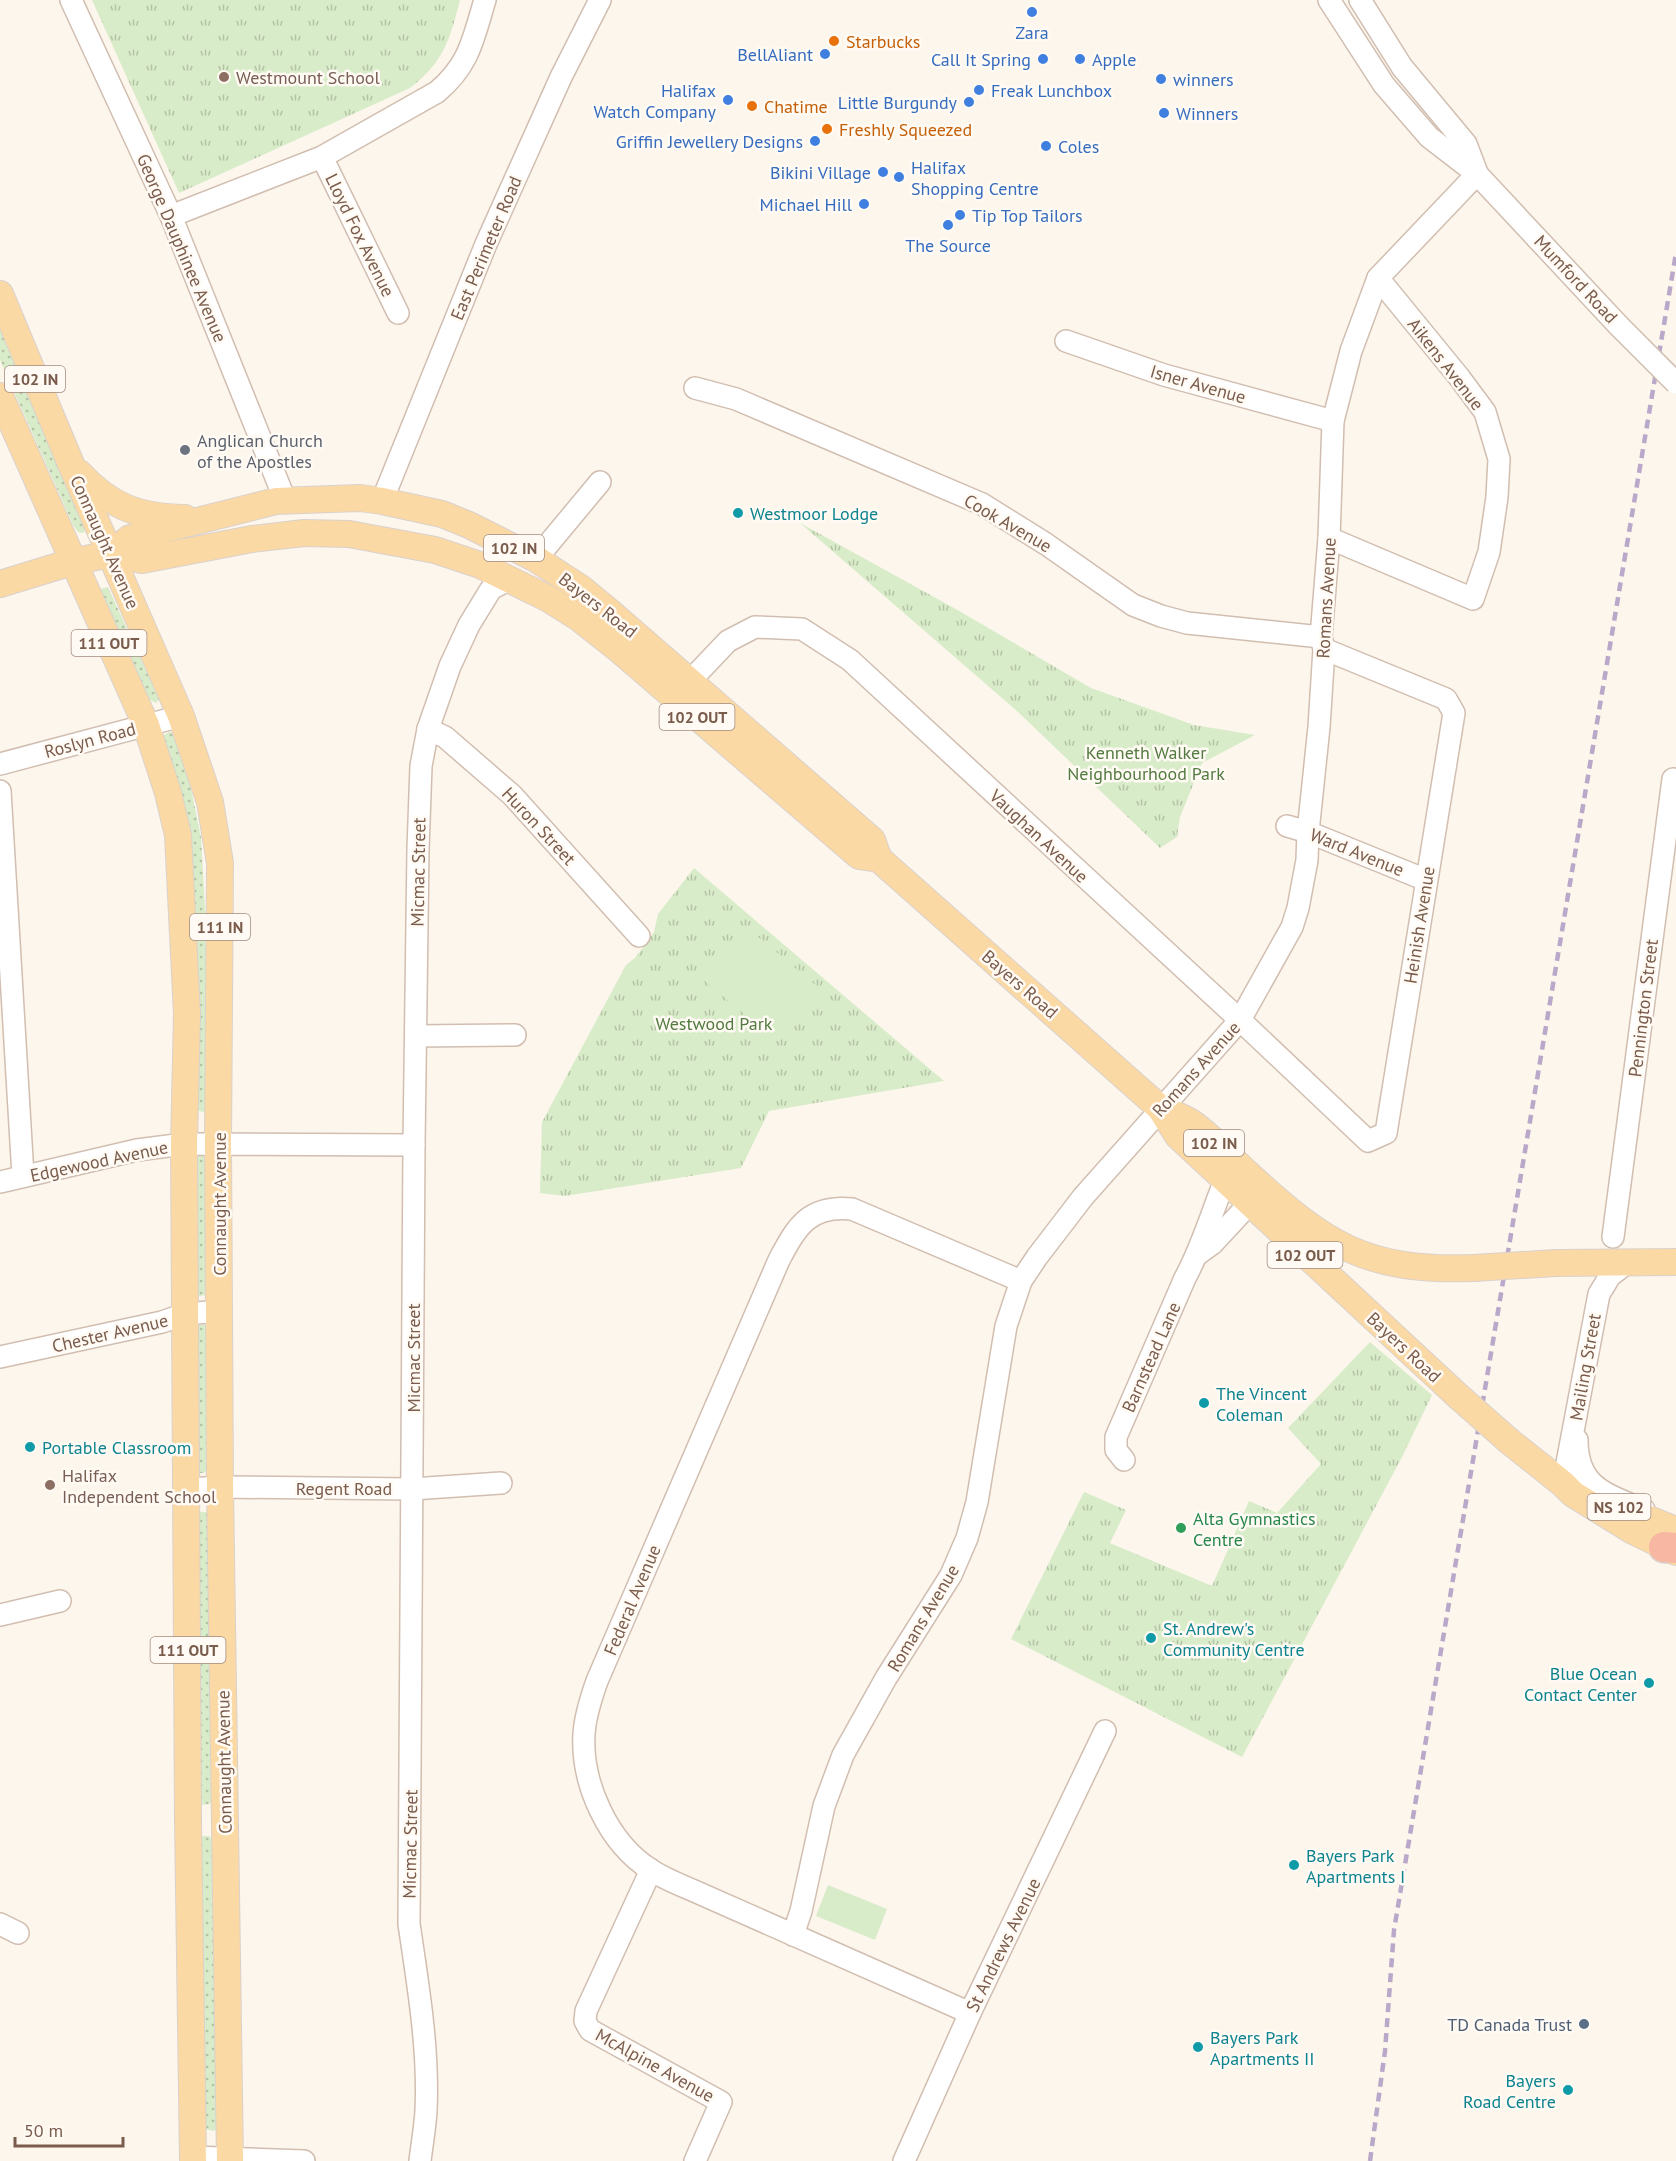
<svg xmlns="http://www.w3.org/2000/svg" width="1676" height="2161" font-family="'PT Sans',sans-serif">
	<defs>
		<pattern id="grass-dots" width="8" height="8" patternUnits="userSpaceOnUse" patternTransform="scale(1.5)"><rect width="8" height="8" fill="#d8ecc9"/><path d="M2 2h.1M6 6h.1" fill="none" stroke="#b4c2a5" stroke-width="1.8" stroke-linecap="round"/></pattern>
		<pattern id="park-tufts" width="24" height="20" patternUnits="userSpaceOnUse" patternTransform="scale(1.5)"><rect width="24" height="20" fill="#d8ecc9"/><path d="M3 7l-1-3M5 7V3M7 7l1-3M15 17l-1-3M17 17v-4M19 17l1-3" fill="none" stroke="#b4c2a5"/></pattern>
	</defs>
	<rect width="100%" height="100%" fill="#fdf6ec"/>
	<!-- grass -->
	<g fill="url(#grass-dots)">
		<path d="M 0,327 L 85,519 L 86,530 L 83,533 L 78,532 L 73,525 L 0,360 Z"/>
		<path d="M 108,587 L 159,699 L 156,703 L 148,699 L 100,589 Z"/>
		<path d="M 169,732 L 177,734 L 181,741 L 201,837 L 205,908 L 209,1109 L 206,1113 L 197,1110 L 164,742 L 164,735 Z"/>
		<path d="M 200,1155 L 205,1156 L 209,1161 L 206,1295 L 199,1296 L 193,1292 L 195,1159 Z"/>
		<path d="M 198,1325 L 205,1325 L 209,1331 L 209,1468 L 204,1473 L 199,1473 Z"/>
		<path d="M 195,1512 L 209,1512 L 213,1801 L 209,1804 L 201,1805 L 197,1801 Z"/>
		<path d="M 204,1836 L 209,1836 L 212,1839 L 218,2127 L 214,2131 L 205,2129 L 200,1837 Z"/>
	</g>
	<!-- park -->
	<g fill="url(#park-tufts)">
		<path d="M 92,0 L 460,0 C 450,39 444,62 410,88 L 179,193 Z"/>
		<path d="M 800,523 L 954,608 L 1091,688 L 1194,725 L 1255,735 L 1202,763 L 1180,817 L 1177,837 L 1160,848 L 1017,711 Z"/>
		<path d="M 694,868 L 944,1081 L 769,1111 L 741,1168 L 565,1196 L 540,1193 L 542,1122 L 626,965 L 636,957 L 654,932 L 658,914 Z"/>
		<path d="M 1370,1342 L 1432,1395 L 1402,1457 L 1242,1757 L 1011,1639 L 1084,1492 L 1126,1510 L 1110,1543 L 1212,1586 L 1249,1501 L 1277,1513 L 1321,1464 L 1288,1428 Z"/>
	</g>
	<!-- garden -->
	<g fill="#d8ecc9">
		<path d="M 744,925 L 818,987 L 774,1039 L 700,977 Z"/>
		<path d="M 828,1885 L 887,1909 L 875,1940 L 816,1916 Z"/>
	</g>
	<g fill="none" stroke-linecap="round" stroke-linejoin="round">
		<!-- minor casing -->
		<g stroke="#d1beb0" stroke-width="24">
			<g id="minor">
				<path d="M 71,0 L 171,216 L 285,500"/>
				<path d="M 1329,0 L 1384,85 L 1429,137 L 1477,174 L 1619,326"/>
				<path d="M 1360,0 L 1402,67 L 1466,144 L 1477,173"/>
				<path d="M 322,157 L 398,313"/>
				<path d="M 171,216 L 322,157 L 437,92 C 470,64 473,39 485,0"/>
				<path d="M 1066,341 L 1164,375 L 1333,421"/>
				<path d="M 695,388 L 736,399 L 982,504 L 1046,544 L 1133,605 L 1161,616 L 1187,623 L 1321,637"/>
				<path d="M 382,501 L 486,244 L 561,77 L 600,0"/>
				<path d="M 1329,538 L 1473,599 L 1489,552 L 1497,497 L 1499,459 L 1485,412 L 1459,377 L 1378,278"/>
				<path d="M 536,559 L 600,482"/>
				<path d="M 689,682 L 728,641 L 755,627 L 802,629 L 850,660 L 1240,1020 L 1368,1141 L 1386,1133 L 1454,713 L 1446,699 L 1324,649"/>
				<path d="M 428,729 L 445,737 L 512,795 L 639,936"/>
				<path d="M 0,764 L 181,716"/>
				<path d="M 0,791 L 23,1176"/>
				<path d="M 1287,826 L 1308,832 L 1426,880"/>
				<path d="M 416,1036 L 515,1035"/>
				<path d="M 0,1182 L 137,1150 L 184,1144 L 414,1145"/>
				<path d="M 1613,1237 L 1673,779 L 1676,781"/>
				<path d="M 1198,1254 L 1212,1244 L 1250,1203"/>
				<path d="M 0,1357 L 162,1322 L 185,1314 L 220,1311"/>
				<path d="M 1577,1440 C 1577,1488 1607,1494 1644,1510"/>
				<path d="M 1124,1460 L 1116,1450 L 1116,1437 L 1185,1278 C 1202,1247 1212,1212 1225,1180"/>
				<path d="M 1563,1484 L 1599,1294 L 1610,1276 L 1628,1262"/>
				<path d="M 188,1489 L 220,1487 L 412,1489 L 501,1483"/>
				<path d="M 0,1615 L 60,1601"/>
				<path d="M 651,1870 L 586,2011 L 585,2021 L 590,2030 L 721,2102 L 695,2161"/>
				<path d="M 0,1924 L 18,1933"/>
				<path d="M 793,1935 L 801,1911 L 824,1806 L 843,1755 L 886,1678 L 951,1575 L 967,1538 L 977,1502 L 1006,1326 L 1021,1281 L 1037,1257 L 1083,1197 L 1240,1020 L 1292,927 L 1298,908 L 1307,860 L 1308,832 L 1319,727 L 1324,649 L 1321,637 L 1329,538 L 1333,421 L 1351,351 L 1378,278 L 1477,174"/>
				<path d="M 970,2013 L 692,1890 C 678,1884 663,1878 651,1870 C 608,1843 581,1783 584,1734 C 585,1716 591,1698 597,1681 L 779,1260 C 797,1226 809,1205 852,1209 L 1021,1281"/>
				<path d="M 193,2157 L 304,2161"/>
				<path d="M 420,2161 C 422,2144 425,2128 426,2111 C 429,2049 418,1985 409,1924 L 414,1145 L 418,849 L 421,766 L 428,729 L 450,666 L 469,625 L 491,589 L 510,579"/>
				<path d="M 904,2161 L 970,2013 L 1105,1731"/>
			</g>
		</g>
		<!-- major casing -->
		<g stroke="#dad1cd" stroke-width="28">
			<g id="major">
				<path d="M 0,294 L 71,464 L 181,716 L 210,802 L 220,863 L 218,1144 L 220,1487 L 230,2161"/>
				<path d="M 0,396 L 146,725 L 168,793 L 178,835 L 187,1014 L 184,1144 L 188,1820 L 193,2161"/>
				<path d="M 79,473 C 111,507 138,517 185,518"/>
				<path d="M 110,554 L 130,538 L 276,501 L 360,498 L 382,501 L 442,514 L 469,525 L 536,559 L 582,589 L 611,613 L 872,840 L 879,859 L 1160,1108 L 1178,1136 L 1458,1396"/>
				<path d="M 0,584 L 72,562 L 110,554 L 142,560 L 252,539 L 304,533 L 349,534 L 435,550 L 480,565 L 547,598 L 579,618 L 617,648 L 859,856 L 879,859"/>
				<path d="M 1160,1108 C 1170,1112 1180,1116 1189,1121 C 1205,1130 1232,1159 1247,1173 C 1324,1244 1365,1272 1474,1268"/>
				<path d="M 1556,1263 L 1676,1262"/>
				<path d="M 1509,1441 L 1563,1484 L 1573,1494 L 1633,1531 L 1676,1552"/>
				<path d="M 1624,1509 L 1676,1530"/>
			</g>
		</g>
		<!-- highway casing -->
		<g stroke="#dad1cd" stroke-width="33">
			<path id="highway" d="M 1664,1547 L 1676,1548"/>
		</g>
		<!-- minor -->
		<use href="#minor" stroke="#fff" stroke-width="21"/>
		<!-- major -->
		<use href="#major" stroke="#fbd9a5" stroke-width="26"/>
		<!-- highway -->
		<use href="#highway" stroke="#f7b7a3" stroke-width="30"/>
		<!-- rail -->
		<path stroke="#b9a8c9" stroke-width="4.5" stroke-dasharray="9 6" stroke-linecap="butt" d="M 1370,2161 L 1385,2051 L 1394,1930 L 1676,253"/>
		<!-- minor-bridge casing -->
		<g stroke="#d1beb0" stroke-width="24" stroke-linecap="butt">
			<path id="minor-bridge" d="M 1619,326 L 1676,383"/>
		</g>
		<!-- major-bridge casing -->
		<g stroke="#dad1cd" stroke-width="28" stroke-linecap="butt">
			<g id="major-bridge">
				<path d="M 1474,1268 L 1556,1263"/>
				<path d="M 1458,1396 L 1509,1441"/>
			</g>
		</g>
		<!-- minor-bridge -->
		<use href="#minor-bridge" stroke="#fff" stroke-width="21"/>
		<!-- major-bridge -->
		<use href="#major-bridge" stroke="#fbd9a5" stroke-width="26"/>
	</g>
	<!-- markers -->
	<g fill="#3f7fe0" stroke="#fffaf3" stroke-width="2">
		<circle cx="1032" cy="12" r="6"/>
		<circle cx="825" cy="54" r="6"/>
		<circle cx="1043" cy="59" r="6"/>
		<circle cx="1080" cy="59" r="6"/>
		<circle cx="1161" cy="79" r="6"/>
		<circle cx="979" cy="90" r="6"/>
		<circle cx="728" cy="100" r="6"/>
		<circle cx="969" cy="102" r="6"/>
		<circle cx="1164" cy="113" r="6"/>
		<circle cx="815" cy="141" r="6"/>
		<circle cx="1046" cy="146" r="6"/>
		<circle cx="883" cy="172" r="6"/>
		<circle cx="899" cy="177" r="6"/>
		<circle cx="864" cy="204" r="6"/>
		<circle cx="960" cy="215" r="6"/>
		<circle cx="948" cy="225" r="6"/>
	</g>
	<g fill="#e8710a" stroke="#fffaf3" stroke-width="2">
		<circle cx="834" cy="41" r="6"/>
		<circle cx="752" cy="106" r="6"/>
		<circle cx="827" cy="129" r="6"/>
	</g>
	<g fill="#8d6e63" stroke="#fffaf3" stroke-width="2">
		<circle cx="224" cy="77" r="6"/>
		<circle cx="50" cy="1485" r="6"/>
	</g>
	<circle fill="#6b7280" stroke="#fffaf3" stroke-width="2" cx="185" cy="450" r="6"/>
	<g fill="#0f9aa8" stroke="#fffaf3" stroke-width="2">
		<circle cx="738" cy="513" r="6"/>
		<circle cx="1204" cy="1403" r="6"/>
		<circle cx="30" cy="1447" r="6"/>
		<circle cx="1151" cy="1638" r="6"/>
		<circle cx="1649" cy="1683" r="6"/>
		<circle cx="1294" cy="1865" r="6"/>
		<circle cx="1198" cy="2047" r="6"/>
		<circle cx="1568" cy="2090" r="6"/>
	</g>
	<circle fill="#2e9e5b" stroke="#fffaf3" stroke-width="2" cx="1181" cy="1528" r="6"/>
	<circle fill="#5c6f8a" stroke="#fffaf3" stroke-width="2" cx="1584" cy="2024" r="6"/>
	<g text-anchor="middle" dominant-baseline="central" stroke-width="5" stroke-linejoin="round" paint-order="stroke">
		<!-- shield labels -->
		<g fill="#fffaf3" stroke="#a28b7f" stroke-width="1.5">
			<rect x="5" y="366" width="60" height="26" rx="4.5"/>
			<rect x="484" y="535" width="60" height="26" rx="4.5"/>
			<rect x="71.5" y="630" width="75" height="26" rx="4.5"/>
			<rect x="659.5" y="704" width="75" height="26" rx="4.5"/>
			<rect x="190" y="914" width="60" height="26" rx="4.5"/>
			<rect x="1184" y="1130" width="60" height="26" rx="4.5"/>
			<rect x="1267.5" y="1242" width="75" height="26" rx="4.5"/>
			<rect x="1587.5" y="1494" width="63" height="26" rx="4.5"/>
			<rect x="150.5" y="1637" width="75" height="26" rx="4.5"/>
		</g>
		<g font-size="16" font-weight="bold" fill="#7a5c4d">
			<text x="35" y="379">102 IN</text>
			<text x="514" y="548">102 IN</text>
			<text x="109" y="643">111 OUT</text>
			<text x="697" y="717">102 OUT</text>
			<text x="220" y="927">111 IN</text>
			<text x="1214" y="1143">102 IN</text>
			<text x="1305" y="1255">102 OUT</text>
			<text x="1619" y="1507">NS 102</text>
			<text x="188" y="1650">111 OUT</text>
		</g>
		<!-- shop labels -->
		<g font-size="18" fill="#366cbe" stroke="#fffaf3" text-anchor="end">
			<text x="1032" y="32" text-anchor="middle">Zara</text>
			<text x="813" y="54">BellAliant</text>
			<text x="1031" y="59">Call It Spring</text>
			<text x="1092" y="59" text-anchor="start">Apple</text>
			<text x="1173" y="79" text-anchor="start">winners</text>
			<text x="716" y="90">Halifax<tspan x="716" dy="21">Watch Company</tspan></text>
			<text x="991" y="90" text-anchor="start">Freak Lunchbox</text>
			<text x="957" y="102">Little Burgundy</text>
			<text x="1176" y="113" text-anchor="start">Winners</text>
			<text x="803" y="141">Griffin Jewellery Designs</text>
			<text x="1058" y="146" text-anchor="start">Coles</text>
			<text x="911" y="167" text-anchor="start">Halifax<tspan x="911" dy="21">Shopping Centre</tspan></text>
			<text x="871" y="172">Bikini Village</text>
			<text x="852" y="204">Michael Hill</text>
			<text x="972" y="215" text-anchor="start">Tip Top Tailors</text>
			<text x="948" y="245" text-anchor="middle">The Source</text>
		</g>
		<!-- food labels -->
		<g font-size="18" fill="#c56008" stroke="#fffaf3" text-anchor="start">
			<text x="846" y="41">Starbucks</text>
			<text x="764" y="106">Chatime</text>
			<text x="839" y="129">Freshly Squeezed</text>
		</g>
		<!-- education labels -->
		<g font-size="18" fill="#785e54" stroke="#fffaf3" text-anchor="start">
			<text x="236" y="77">Westmount School</text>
			<text x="62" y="1475">Halifax<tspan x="62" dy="21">Independent School</tspan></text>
		</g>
		<!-- street labels -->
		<g font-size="18" fill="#7a5c4d" stroke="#fffaf3">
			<text transform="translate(360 235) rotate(64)">Lloyd Fox Avenue</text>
			<text transform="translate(182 248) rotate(67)">George Dauphinee Avenue</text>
			<text transform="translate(486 248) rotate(-67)">East Perimeter Road</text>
			<text transform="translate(1576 279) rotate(47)">Mumford Road</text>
			<text transform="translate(1446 364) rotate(52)">Aikens Avenue</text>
			<text transform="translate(1198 384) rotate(16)">Isner Avenue</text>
			<text transform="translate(1008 523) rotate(30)">Cook Avenue</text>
			<text transform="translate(105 542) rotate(66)">Connaught Avenue</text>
			<text transform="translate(1326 598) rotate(-87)">Romans Avenue</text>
			<text transform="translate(598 605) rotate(38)">Bayers Road</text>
			<text transform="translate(90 740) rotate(-15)">Roslyn Road</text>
			<text transform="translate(539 826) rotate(47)">Huron Street</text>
			<text transform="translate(1039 836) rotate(43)">Vaughan Avenue</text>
			<text transform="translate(1357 852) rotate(22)">Ward Avenue</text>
			<text transform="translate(418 872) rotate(-89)">Micmac Street</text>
			<text transform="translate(1419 925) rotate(-81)">Heinish Avenue</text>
			<text transform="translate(1020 984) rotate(41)">Bayers Road</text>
			<text transform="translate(1643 1008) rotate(-83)">Pennington Street</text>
			<text transform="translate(1196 1069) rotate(-48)">Romans Avenue</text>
			<text transform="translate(99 1161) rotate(-12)">Edgewood Avenue</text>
			<text transform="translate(219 1204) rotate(-90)">Connaught Avenue</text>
			<text transform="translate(110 1333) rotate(-13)">Chester Avenue</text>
			<text transform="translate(1404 1347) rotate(43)">Bayers Road</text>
			<text transform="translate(1151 1357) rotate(-66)">Barnstead Lane</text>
			<text transform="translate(413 1358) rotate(-90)">Micmac Street</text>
			<text transform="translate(1585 1367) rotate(-80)">Mailing Street</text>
			<text x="344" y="1488">Regent Road</text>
			<text transform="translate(632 1600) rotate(-67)">Federal Avenue</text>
			<text transform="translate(923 1618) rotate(-59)">Romans Avenue</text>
			<text transform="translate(224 1762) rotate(-91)">Connaught Avenue</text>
			<text transform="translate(410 1844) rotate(-89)">Micmac Street</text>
			<text transform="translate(1003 1945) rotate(-64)">St Andrews Avenue</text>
			<text transform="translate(655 2065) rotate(29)">McAlpine Avenue</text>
		</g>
		<!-- worship labels -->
		<g font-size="18" fill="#5b616d" stroke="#fffaf3" text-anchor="start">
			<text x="197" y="440">Anglican Church<tspan x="197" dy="21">of the Apostles</tspan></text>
		</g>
		<!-- culture labels -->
		<g font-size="18" fill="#0d838f" stroke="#fffaf3" text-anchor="start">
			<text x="750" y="513">Westmoor Lodge</text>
			<text x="1216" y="1393">The Vincent<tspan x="1216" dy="21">Coleman</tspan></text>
			<text x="42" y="1447">Portable Classroom</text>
			<text x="1163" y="1628">St. Andrew's<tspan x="1163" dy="21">Community Centre</tspan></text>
			<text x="1637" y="1673" text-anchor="end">Blue Ocean<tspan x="1637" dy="21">Contact Center</tspan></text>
			<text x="1306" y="1855">Bayers Park<tspan x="1306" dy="21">Apartments I</tspan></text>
			<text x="1210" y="2037">Bayers Park<tspan x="1210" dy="21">Apartments II</tspan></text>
			<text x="1556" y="2080" text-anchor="end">Bayers<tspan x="1556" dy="21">Road Centre</tspan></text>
		</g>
		<!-- park labels -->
		<g font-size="18" fill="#537a41" stroke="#fffaf3">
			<text x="1146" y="752">Kenneth Walker<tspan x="1146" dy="21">Neighbourhood Park</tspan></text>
			<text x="714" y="1023">Westwood Park</text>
		</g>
		<!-- leisure labels -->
		<g font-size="18" fill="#27864d" stroke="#fffaf3" text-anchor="start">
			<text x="1193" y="1518">Alta Gymnastics<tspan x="1193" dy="21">Centre</tspan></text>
		</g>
		<!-- service labels -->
		<g font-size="18" fill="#4e5e75" stroke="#fffaf3" text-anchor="end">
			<text x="1572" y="2024">TD Canada Trust</text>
		</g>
	</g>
	<!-- scale -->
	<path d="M15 2137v9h108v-9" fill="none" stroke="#7a5c4d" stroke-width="3"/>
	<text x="24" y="2137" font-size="18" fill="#7a5c4d" stroke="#fffaf3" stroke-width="4.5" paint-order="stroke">50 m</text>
</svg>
